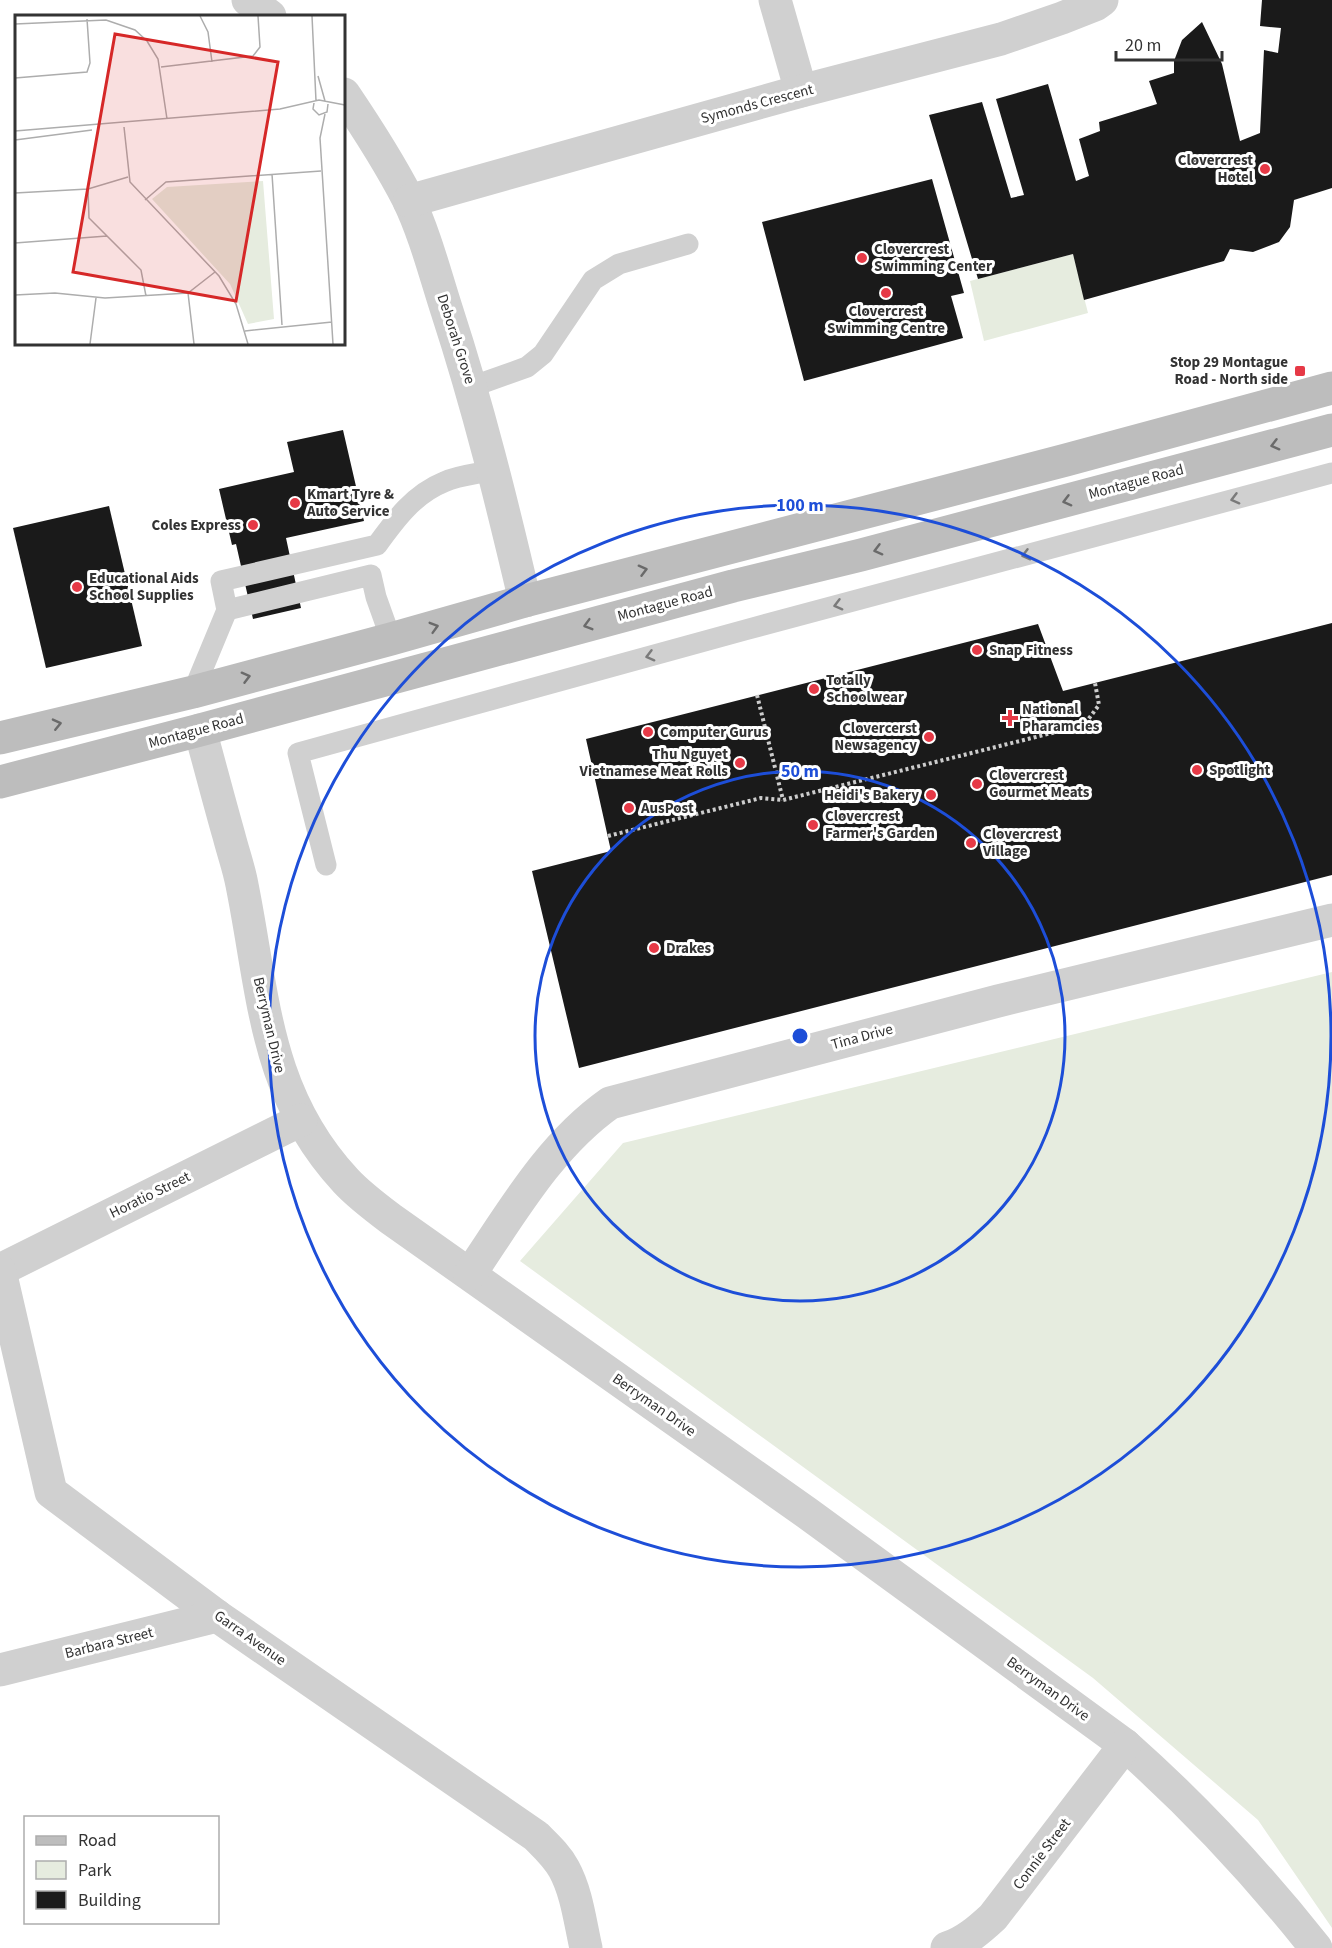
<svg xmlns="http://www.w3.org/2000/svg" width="1332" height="1948" font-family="'Source Sans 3',sans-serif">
	<rect width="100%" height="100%" fill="#fff"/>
	<!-- green -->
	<g fill="#e6ecdf">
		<path d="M 1073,254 L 1088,313 L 984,341 L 970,281 Z"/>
		<path d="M 1332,972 L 1332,1928 L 1258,1820 L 1093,1678 L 520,1261 L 623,1143 Z"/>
	</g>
	<!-- building -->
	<g fill="#1a1a1a">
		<path d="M 1262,0 L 1332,0 L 1332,188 L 1294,200 L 1290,227 L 1279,242 L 1253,252 L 1230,249 L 1224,261 L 1084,300 L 1073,254 L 978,279 L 929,115 L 982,102 L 1011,198 L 1024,195 L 996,99 L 1048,84 L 1076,181 L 1089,176 L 1079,139 L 1100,131 L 1099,122 L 1157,104 L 1149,81 L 1174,73 L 1174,61 L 1182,40 L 1202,22 L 1222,64 L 1240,141 L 1260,133 L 1264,50 L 1278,53 L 1281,28 L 1260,26 Z"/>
		<path d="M 932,179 L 964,293 L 951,296 L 963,338 L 804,381 L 762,222 Z"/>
		<path d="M 343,430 L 364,521 L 286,538 L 301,608 L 253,619 L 236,544 L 232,545 L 219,489 L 294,472 L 287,442 Z"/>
		<path d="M 109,506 L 142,646 L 46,668 L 13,528 Z"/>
		<path d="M 1332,623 L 1332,875 L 579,1068 L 532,871 L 611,851 L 586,739 L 1038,624 L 1063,691 Z"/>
	</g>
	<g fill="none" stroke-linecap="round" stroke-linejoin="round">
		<!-- path -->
		<g stroke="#cdcdcd" stroke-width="4" stroke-dasharray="3 3" stroke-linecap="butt">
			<path d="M 757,695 L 783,800"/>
			<path d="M 608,836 L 761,798 L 783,800 L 1084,725 L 1099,705 L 1095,683"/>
		</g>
		<!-- service -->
		<g stroke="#d0d0d0" stroke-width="21">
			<path d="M 471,387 L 527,367 L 543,354 L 593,280 L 619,264 L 688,244"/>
			<path d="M 227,610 L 371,575 L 376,597 L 391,639"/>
			<path d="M 193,692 L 227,610 L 221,581 L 377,545 C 395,520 414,494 444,482 C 459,475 478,474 494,470"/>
			<path d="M 326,865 L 298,753 L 745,630 L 1332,473"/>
		</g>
		<!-- minor -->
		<g stroke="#d0d0d0" stroke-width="33">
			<path d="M 248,0 L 270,16"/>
			<path d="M 775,0 L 801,91"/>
			<path d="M 344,94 C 367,128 389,162 408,199 C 425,234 435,274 447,311 C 478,406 502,503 525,601"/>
			<path d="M 409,201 L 801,91 L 1001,39 L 1062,18 L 1095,5 L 1102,0"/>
			<path d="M 200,730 C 210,766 219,801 229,836 C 233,852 239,868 242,885 C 264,994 264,1093 346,1181 C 359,1195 375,1207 391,1219 L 807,1513 L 1125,1745 C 1195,1807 1258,1875 1316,1948"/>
			<path d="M 0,1270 L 301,1120"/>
			<path d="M 0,1271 L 51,1492 L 217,1616 L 536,1836 C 546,1846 557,1856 564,1869 C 577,1893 580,1922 586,1948"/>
			<path d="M 470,1274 C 511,1214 549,1146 610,1103 L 998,1001 L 1332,920"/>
			<path d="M 0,1670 L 217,1616"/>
			<path d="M 947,1948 C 965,1942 979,1930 993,1917 L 1125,1745"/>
		</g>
		<!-- secondary -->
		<g stroke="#bdbdbd" stroke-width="33">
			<path d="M 0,738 L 193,692 L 391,639 L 525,601 L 1066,460 L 1332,388"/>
			<path d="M 0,782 L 200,730 L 733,586 L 861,555 L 1332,430"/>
		</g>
	</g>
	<!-- one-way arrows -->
	<defs><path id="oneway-chevron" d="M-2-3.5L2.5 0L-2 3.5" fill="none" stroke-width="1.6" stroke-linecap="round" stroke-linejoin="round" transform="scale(1.5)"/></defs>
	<g stroke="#6a6a6a">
		<use href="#oneway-chevron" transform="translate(1275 445) rotate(165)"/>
		<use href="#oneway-chevron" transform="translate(1067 501) rotate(165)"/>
		<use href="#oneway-chevron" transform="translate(878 550) rotate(165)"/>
		<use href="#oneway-chevron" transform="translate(643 570) rotate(-15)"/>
		<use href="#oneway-chevron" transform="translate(588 625) rotate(164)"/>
		<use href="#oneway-chevron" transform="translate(434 627) rotate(-16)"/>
		<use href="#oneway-chevron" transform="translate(246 677) rotate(-15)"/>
		<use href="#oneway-chevron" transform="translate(57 724) rotate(-13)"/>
	</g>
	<g stroke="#7a7a7a">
		<use href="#oneway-chevron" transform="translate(1235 499) rotate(165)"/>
		<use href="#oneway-chevron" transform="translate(1026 555) rotate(165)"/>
		<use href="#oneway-chevron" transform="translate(838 605) rotate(165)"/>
		<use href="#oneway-chevron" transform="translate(650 656) rotate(165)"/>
	</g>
	<!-- distance rings -->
	<g fill="none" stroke="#1d4ed8" stroke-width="3">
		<circle cx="800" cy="1036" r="265"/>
		<circle cx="800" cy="1036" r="531"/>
	</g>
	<!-- markers -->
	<g fill="#e63946" stroke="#fff" stroke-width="2">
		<circle cx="1265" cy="169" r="6"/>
		<circle cx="862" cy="258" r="6"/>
		<circle cx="886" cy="293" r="6"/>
		<rect x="1294" y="365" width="12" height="12" rx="3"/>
		<circle cx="295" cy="503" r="6"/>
		<circle cx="253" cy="525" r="6"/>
		<circle cx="77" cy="587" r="6"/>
		<circle cx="977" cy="650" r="6"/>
		<circle cx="814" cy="689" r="6"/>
		<path d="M1007 709h6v6h6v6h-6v6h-6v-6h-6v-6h6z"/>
		<circle cx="648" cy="732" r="6"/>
		<circle cx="929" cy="737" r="6"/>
		<circle cx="740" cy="763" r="6"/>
		<circle cx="1197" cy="770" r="6"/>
		<circle cx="977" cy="784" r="6"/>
		<circle cx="931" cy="795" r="6"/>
		<circle cx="629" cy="808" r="6"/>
		<circle cx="813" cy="825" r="6"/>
		<circle cx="971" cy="843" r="6"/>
		<circle cx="654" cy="948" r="6"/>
	</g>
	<g text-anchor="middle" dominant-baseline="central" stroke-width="6" stroke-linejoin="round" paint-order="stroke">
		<!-- street labels -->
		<g font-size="15" fill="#333" stroke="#fff">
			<text transform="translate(757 104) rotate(-15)">Symonds Crescent</text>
			<text transform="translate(456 339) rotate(72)">Deborah Grove</text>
			<text transform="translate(1136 482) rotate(-15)">Montague Road</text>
			<text transform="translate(665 604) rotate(-15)">Montague Road</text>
			<text transform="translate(196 731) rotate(-15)">Montague Road</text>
			<text transform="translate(269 1025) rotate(77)">Berryman Drive</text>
			<text transform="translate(862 1037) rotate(-15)">Tina Drive</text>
			<text transform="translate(150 1195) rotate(-26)">Horatio Street</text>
			<text transform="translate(654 1405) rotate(35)">Berryman Drive</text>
			<text transform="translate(250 1638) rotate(35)">Garra Avenue</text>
			<text transform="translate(109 1643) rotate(-14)">Barbara Street</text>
			<text transform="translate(1048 1689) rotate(36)">Berryman Drive</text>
			<text transform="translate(1042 1854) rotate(-53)">Connie Street</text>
		</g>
		<!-- poi labels -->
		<g font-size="15" font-weight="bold" fill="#333" stroke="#fff" text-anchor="start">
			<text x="1253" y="160" text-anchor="end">Clovercrest<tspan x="1253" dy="17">Hotel</tspan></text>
			<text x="874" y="249">Clovercrest<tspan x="874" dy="17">Swimming Center</tspan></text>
			<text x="886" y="311" text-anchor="middle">Clovercrest<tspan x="886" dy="17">Swimming Centre</tspan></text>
			<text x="1288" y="362" text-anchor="end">Stop 29 Montague<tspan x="1288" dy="17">Road - North side</tspan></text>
			<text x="307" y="494">Kmart Tyre &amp;<tspan x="307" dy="17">Auto Service</tspan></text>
			<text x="241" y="525" text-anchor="end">Coles Express</text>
			<text x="89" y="578">Educational Aids<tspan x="89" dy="17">School Supplies</tspan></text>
			<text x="989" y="650">Snap Fitness</text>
			<text x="826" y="680">Totally<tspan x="826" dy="17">Schoolwear</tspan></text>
			<text x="1022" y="709">National<tspan x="1022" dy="17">Pharamcies</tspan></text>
			<text x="917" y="728" text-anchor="end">Clovercerst<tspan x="917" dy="17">Newsagency</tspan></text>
			<text x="660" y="732">Computer Gurus</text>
			<text x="728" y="754" text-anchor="end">Thu Nguyet<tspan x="728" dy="17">Vietnamese Meat Rolls</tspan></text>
			<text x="1209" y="770">Spotlight</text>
			<text x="989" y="775">Clovercrest<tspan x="989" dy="17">Gourmet Meats</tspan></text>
			<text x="919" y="795" text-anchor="end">Heidi's Bakery</text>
			<text x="641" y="808">AusPost</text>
			<text x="825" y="816">Clovercrest<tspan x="825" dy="17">Farmer's Garden</tspan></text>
			<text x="983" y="834">Clovercrest<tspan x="983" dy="17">Village</tspan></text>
			<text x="666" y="948">Drakes</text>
		</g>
	</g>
	<!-- overview -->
	<g transform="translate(15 15)">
		<rect width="330" height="330" fill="#fff"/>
		<path d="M 248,166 L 259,304 L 233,309 L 215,269 L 137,184 L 152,172 Z" fill="#e6ecdf"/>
		<path fill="none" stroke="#adadad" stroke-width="1.5" d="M 185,1 L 193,17 L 197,47M 297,1 L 301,86M 0,9 L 91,5 L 120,15 L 132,26 L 143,44 L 152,104M 146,52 L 238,41 L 245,32 L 243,1M 303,61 L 310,86M 0,63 L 72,57 L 75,48 L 72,4M 299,88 L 298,94 L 304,100 L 312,97 L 313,89M 310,99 L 305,123 L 318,329M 109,112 L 115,167 L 204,261 L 221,289 L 233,329M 0,116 L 265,94 L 304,85 L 330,90M 0,125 L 77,115M 257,159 L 267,310M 73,174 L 74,203 L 126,255 L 131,281M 0,178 L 73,174 L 113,162M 130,185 L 151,167 L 306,156M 0,228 L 92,221M 173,278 L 179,329M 0,280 L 40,278 L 90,283 L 173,278 L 200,257M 230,316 L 317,307M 75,329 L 81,283"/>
		<path fill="#d62828" fill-opacity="0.15" stroke="#d62828" stroke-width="3" d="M 100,19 L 263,47 L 221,286 L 58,257 Z"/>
		<rect width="330" height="330" fill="none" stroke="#333" stroke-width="3"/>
	</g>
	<circle cx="800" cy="1036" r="9" fill="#1d4ed8" stroke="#fff" stroke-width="3"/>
	<g font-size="18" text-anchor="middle" font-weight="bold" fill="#1d4ed8" stroke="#fff" stroke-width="6" stroke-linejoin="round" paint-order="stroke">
		<text x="800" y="511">100 m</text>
		<text x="800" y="777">50 m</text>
	</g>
	<!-- legend -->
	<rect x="24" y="1816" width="195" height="108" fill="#ffffff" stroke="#adadad" stroke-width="1.5"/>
	<rect x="36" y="1836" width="30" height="9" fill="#bdbdbd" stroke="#adadad" stroke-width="1.5"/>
	<text x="78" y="1846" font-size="18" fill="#333333">Road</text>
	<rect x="36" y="1861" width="30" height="18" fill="#e6ecdf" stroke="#adadad" stroke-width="1.5"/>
	<text x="78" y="1876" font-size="18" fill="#333333">Park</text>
	<rect x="36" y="1891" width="30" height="18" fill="#1a1a1a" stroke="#adadad" stroke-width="1.5"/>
	<text x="78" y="1906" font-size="18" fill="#333333">Building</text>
	<!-- scale -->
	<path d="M1116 51v9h106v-9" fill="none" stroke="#333333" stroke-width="3"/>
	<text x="1125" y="51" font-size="18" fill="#333333" stroke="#ffffff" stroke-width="4.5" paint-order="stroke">20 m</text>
</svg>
